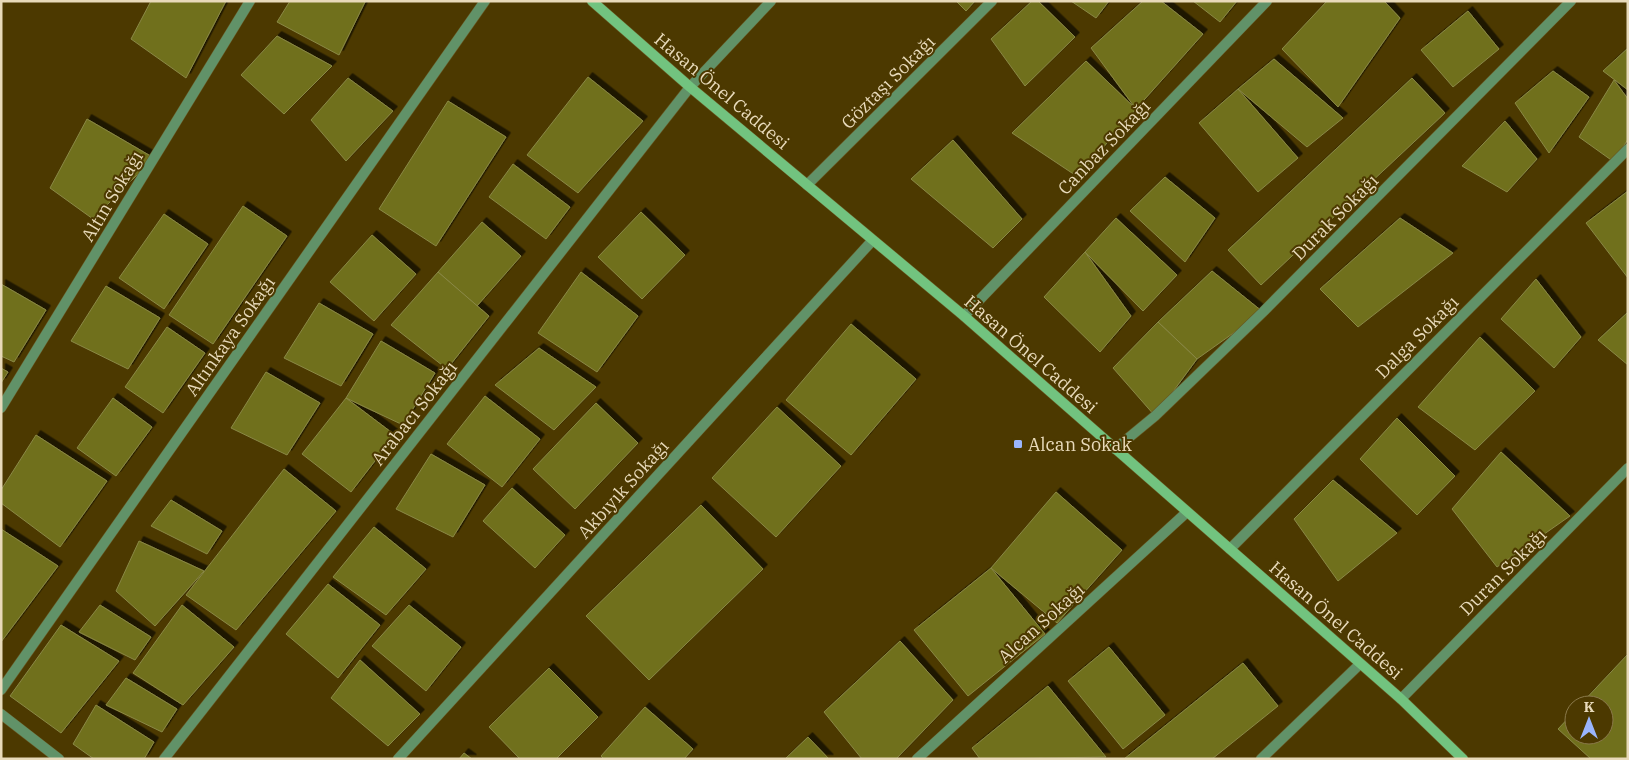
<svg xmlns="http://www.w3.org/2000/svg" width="1629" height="760" font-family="'IBM Plex Serif',serif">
	<defs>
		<filter id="shadow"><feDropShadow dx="4.5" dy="-4.5" stdDeviation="0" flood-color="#0009"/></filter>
	</defs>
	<rect width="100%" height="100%" fill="#4c3900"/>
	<!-- building -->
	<g fill="#706f1f" stroke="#8a8945" filter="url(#shadow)">
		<path d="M 151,1 L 226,1 L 186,78 L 131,39 Z"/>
		<path d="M 290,1 L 363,1 L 365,2 L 339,55 L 277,22 Z"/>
		<path d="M 956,1 L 975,1 L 966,11 Z"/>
		<path d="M 1032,1 L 1038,1 L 1075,37 L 1025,86 L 991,39 Z"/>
		<path d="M 1071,1 L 1109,1 L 1096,18 Z"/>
		<path d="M 1143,1 L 1161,1 L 1203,34 L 1136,109 L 1091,48 Z"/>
		<path d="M 1193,1 L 1237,1 L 1220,22 Z"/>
		<path d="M 1327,1 L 1384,1 L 1400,18 L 1338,107 L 1282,49 Z"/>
		<path d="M 1468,11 L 1499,49 L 1453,87 L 1421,50 Z"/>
		<path d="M 277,36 L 332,66 L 284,114 L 241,75 Z"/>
		<path d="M 1628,48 L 1628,90 L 1603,71 Z"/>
		<path d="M 1274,59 L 1343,118 L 1307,147 L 1238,89 Z"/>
		<path d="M 1086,61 L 1136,109 L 1078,177 L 1012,133 Z"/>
		<path d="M 1553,71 L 1589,97 L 1549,153 L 1515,103 Z"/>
		<path d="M 588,77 L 643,121 L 578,193 L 527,155 Z"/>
		<path d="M 348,78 L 393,111 L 346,161 L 311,120 Z"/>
		<path d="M 1412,78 L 1445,113 L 1261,285 L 1228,250 Z"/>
		<path d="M 1614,80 L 1628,99 L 1628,139 L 1614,162 L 1579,137 Z"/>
		<path d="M 1238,89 L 1298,158 L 1258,192 L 1199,123 Z"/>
		<path d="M 448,101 L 506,137 L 436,246 L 379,209 Z"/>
		<path d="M 87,119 L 154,158 L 93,219 L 50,188 Z"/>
		<path d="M 1505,121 L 1537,159 L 1507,192 L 1462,166 Z"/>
		<path d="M 953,140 L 1022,219 L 993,248 L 911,179 Z"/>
		<path d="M 513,164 L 570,207 L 546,239 L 489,197 Z"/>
		<path d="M 1165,177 L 1215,218 L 1185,262 L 1130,211 Z"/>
		<path d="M 1628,191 L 1628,278 L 1586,223 Z"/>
		<path d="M 243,206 L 287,236 L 213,344 L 169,315 Z"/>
		<path d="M 641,212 L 685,255 L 642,299 L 598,257 Z"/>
		<path d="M 164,214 L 208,244 L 164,309 L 119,278 Z"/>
		<path d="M 1116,218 L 1177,275 L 1143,311 L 1085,252 Z"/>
		<path d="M 1400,218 L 1453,253 L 1358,327 L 1320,289 Z"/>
		<path d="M 482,222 L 521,256 L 477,306 L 438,272 Z"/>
		<path d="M 372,235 L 416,274 L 374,321 L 330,282 Z"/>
		<path d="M 1085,252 L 1131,316 L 1100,352 L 1044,297 Z"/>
		<path d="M 1212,271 L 1263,312 L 1197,359 L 1158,322 Z"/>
		<path d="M 438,272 L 489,316 L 447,369 L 391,325 Z"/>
		<path d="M 581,272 L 638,316 L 597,372 L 538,333 Z"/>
		<path d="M 1536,279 L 1581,337 L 1554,368 L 1501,319 Z"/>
		<path d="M 1,284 L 46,310 L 14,362 L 1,356 Z"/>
		<path d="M 106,286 L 160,318 L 128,369 L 71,341 Z"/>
		<path d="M 319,303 L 373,334 L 341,386 L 284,358 Z"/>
		<path d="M 1628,312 L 1628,365 L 1598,340 Z"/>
		<path d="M 1158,322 L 1197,359 L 1155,416 L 1113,368 Z"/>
		<path d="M 851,324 L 916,379 L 851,455 L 786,400 Z"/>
		<path d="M 167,327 L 205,353 L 163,413 L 125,387 Z"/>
		<path d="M 1480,337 L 1535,391 L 1475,450 L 1418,407 Z"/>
		<path d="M 381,341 L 435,373 L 403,425 L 346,398 Z"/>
		<path d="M 539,348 L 596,387 L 554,430 L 495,385 Z"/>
		<path d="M 1,368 L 8,372 L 1,383 Z"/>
		<path d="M 266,372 L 320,403 L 287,455 L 231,428 Z"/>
		<path d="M 485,396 L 540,439 L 502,487 L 447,444 Z"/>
		<path d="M 113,398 L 152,427 L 116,476 L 77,448 Z"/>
		<path d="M 346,398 L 395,435 L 351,492 L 302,454 Z"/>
		<path d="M 596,403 L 638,443 L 575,509 L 533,469 Z"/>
		<path d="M 777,407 L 841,466 L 776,537 L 712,478 Z"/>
		<path d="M 1397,418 L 1455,476 L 1417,515 L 1360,459 Z"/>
		<path d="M 36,435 L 107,481 L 60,547 L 1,503 L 1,490 Z"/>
		<path d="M 1501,452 L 1570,516 L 1497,567 L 1452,509 Z"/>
		<path d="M 431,454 L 485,485 L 453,537 L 396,509 Z"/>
		<path d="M 284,469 L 336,511 L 236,630 L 186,595 Z"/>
		<path d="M 1333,480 L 1397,533 L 1338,581 L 1294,519 Z"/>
		<path d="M 512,488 L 565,535 L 535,568 L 483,521 Z"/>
		<path d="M 1056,492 L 1122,550 L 1057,623 L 991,568 Z"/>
		<path d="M 171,500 L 222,531 L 207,554 L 151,526 Z"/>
		<path d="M 701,505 L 763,569 L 649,680 L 586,616 Z"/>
		<path d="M 374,527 L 426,569 L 386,615 L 333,577 Z"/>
		<path d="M 1,529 L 58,566 L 1,642 Z"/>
		<path d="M 139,541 L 204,571 L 155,626 L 116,591 Z"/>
		<path d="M 991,568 L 1045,634 L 968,696 L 914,630 Z"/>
		<path d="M 328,584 L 380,625 L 338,678 L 286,634 Z"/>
		<path d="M 100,605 L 151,637 L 135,660 L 79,632 Z"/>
		<path d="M 182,605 L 234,647 L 183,705 L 133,673 Z"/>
		<path d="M 409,605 L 461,647 L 426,691 L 372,646 Z"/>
		<path d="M 61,625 L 119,661 L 61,733 L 10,696 Z"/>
		<path d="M 900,641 L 953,700 L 896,759 L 862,759 L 824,712 Z"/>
		<path d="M 1109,647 L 1165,715 L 1123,749 L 1068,681 Z"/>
		<path d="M 1628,654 L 1628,759 L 1591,759 L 1558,729 L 1574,712 L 1574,735 L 1604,735 L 1604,705 L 1580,705 Z"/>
		<path d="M 360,660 L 420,714 L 388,746 L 331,698 Z"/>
		<path d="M 1243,663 L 1278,706 L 1212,759 L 1124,759 Z"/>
		<path d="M 549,668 L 598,717 L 556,759 L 520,759 L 489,727 Z"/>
		<path d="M 126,678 L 177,709 L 162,732 L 106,705 Z"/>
		<path d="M 1048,686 L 1106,757 L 980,759 L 972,748 Z"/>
		<path d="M 96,705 L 154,742 L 144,759 L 94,759 L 73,744 Z"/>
		<path d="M 645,707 L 693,749 L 684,759 L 604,759 L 601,756 Z"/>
		<path d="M 808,737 L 829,759 L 785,759 Z"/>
		<path d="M 464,753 L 472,759 L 459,759 Z"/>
	</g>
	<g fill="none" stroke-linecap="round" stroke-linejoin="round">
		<!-- minor casing -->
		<g stroke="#685621" stroke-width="11">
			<g id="minor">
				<path d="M 807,185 L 992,1"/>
				<path d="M 964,316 L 1267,1"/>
				<path d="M 1,408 L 250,1"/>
				<path d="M 1115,449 L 1155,416 L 1263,312 L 1571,1"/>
				<path d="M 1230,549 L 1628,149"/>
				<path d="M 1,690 L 485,1"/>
				<path d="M 1401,699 L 1628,468"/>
				<path d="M 1,714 L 59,759"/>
				<path d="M 164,759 L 690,87 L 771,1"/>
				<path d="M 398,759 L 872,241"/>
				<path d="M 917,759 L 1187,512"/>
				<path d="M 1261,759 L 1360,664"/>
			</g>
		</g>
		<!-- secondary casing -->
		<g stroke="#685621" stroke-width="11">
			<path id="secondary" d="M 592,1 L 690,87 L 964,316 L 1401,699 L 1463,759"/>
		</g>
		<!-- minor -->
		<use href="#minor" stroke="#619268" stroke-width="10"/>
		<!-- secondary -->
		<use href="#secondary" stroke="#72c37f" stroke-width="10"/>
	</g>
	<!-- markers -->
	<rect fill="#9ab5fd" stroke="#4c3900" stroke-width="2" x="1013" y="439" width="10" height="10" rx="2.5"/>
	<g text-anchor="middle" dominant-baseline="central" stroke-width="4" stroke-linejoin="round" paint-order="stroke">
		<!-- street labels -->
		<g font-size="18" fill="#e8daba" stroke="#4c3900">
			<text transform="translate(888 82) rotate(-45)">Göztaşı Sokağı</text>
			<text transform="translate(722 91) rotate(40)">Hasan Önel Caddesi</text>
			<text transform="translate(1104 147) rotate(-46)">Canbaz Sokağı</text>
			<text transform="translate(112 196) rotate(-59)">Altın Sokağı</text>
			<text transform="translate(1335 217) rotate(-45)">Durak Sokağı</text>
			<text transform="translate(230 336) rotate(-55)">Altınkaya Sokağı</text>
			<text transform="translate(1417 337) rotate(-45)">Dalga Sokağı</text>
			<text transform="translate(1031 354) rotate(41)">Hasan Önel Caddesi</text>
			<text transform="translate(414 413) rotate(-52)">Arabacı Sokağı</text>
			<text transform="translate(623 489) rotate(-48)">Akbıyık Sokağı</text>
			<text transform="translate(1503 572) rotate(-45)">Duran Sokağı</text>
			<text transform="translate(1336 620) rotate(41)">Hasan Önel Caddesi</text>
			<text transform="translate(1041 623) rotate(-42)">Alcan Sokağı</text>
		</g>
		<!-- poi labels -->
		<g font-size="18" fill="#e8daba" stroke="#4c3900" text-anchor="start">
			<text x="1028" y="444">Alcan Sokak</text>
		</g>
	</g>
	<!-- border -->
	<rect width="1629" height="760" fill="none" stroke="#e8daba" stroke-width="5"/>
	<!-- north arrow -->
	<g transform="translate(1589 720)"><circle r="24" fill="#4c3900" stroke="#8a794a"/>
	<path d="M0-4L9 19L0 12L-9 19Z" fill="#9ab5fd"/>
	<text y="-8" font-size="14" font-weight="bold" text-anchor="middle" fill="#e8daba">K</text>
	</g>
</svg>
